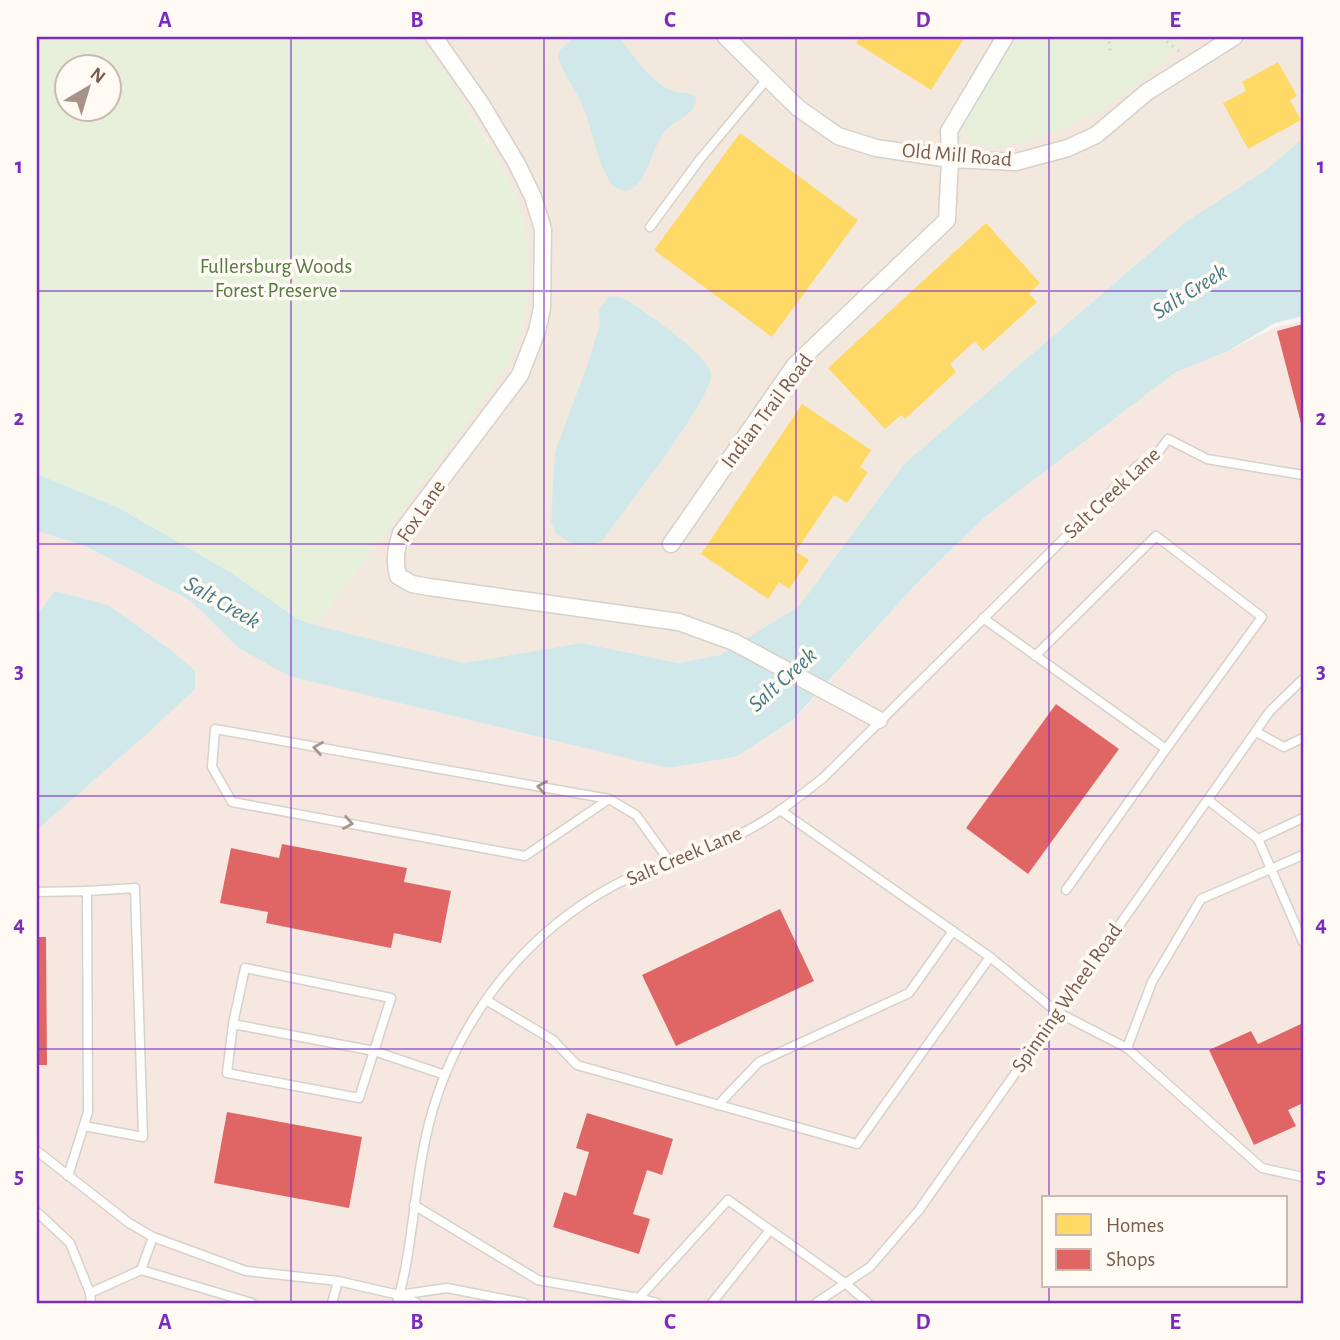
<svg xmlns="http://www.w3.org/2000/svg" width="1340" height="1340" font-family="'Alegreya Sans',sans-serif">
	<rect width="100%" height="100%" fill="#f9f5f0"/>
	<!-- residential -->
	<path fill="#f2e8de" d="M 417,37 L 1303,37 L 1303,138 L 1266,170 L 1187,221 L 905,463 L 799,606 L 721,655 L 678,663 L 582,643 L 464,663 L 315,625 L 389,528 L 484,398 L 511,358 L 525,316 L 529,263 L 516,196 L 488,141 L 444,72 Z"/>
	<!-- commercial -->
	<path fill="#f6e8e1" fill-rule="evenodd" d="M 1303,321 L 1303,1303 L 37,1303 L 37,531 L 85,546 L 191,601 L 237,647 L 668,768 L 734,757 L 793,721 L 917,583 L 986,516 L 1176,372 L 1228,351 L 1276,327 ZM 1044,1198 L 1286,1198 L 1286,1286 L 1044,1286 Z"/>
	<!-- green -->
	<g fill="#e7f0db" fill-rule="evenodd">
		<path d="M 37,37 L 417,37 C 440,61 456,92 474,120 C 489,143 504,168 515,194 C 535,239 534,317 510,360 C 491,393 465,424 443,455 C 401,513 358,569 315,625 L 298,619 L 228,571 L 121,509 L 37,474 ZM 66,66 L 108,66 L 108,108 L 66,108 Z"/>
		<path d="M 1012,37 L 1189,37 C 1162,61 1136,87 1106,107 C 1084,122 995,159 972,143 C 966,139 963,132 961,125 Z"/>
	</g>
	<!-- water -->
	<g fill="#d0e8ea">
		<path d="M 574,37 L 619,37 C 631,53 651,82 670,90 C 679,94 688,91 696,97 C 696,114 680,118 669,127 C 664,131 660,139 657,145 C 650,158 645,185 629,190 C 622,192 615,189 611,183 C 596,161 593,131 583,107 C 576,90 565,76 558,59 L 560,50 Z"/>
		<path d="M 1303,138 L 1303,316 L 1275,323 L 1228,351 L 1176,372 L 986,516 L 917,583 L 792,721 L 735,757 L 668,768 L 289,676 L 237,647 L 191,601 L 85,546 L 37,531 L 37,474 L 121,509 L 228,571 L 298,619 L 315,625 L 464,663 L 582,643 L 678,663 L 720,655 L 799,606 L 905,463 L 1187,221 L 1266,170 Z"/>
		<path d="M 609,296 L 619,297 L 627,300 C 645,313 708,353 711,374 C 714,397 620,515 603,540 L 594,544 L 577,545 L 567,541 L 556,533 L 551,522 L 555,452 L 588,363 L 600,324 L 599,310 Z"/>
		<path d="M 55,591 L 108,605 L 171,650 L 195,671 L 195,689 L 150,731 L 37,830 L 37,615 Z"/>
	</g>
	<!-- homes -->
	<g fill="#ffd966">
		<path d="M 860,37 L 965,37 L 931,90 L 856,43 Z"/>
		<path d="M 1278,62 L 1297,96 L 1290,100 L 1301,120 L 1248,149 L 1223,103 L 1246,91 L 1242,82 Z"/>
		<path d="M 740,133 L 858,220 L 772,337 L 654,250 Z"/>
		<path d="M 986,223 L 1040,283 L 1029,294 L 1037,302 L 983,351 L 975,341 L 950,364 L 956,372 L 905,419 L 901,415 L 885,429 L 828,368 Z"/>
		<path d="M 802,404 L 871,450 L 860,467 L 868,472 L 847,503 L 834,495 L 796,551 L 809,560 L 789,589 L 779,582 L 768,599 L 701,554 Z"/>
	</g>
	<!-- shops -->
	<g fill="#e06666">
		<path d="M 1303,324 L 1303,427 L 1302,427 L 1277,331 Z"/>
		<path d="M 1056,704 L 1119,749 L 1028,874 L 966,828 Z"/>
		<path d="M 282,844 L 407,868 L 404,882 L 451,891 L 441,943 L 394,933 L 391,948 L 266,923 L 268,912 L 220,903 L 231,848 L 279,858 Z"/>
		<path d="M 780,909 L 814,981 L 676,1046 L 642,975 Z"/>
		<path d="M 37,937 L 46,937 L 47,1065 L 37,1065 Z"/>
		<path d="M 1303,1023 L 1303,1103 L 1288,1110 L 1296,1126 L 1254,1145 L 1209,1050 L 1251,1031 L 1258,1044 Z"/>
		<path d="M 227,1112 L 362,1137 L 349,1208 L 214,1183 Z"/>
		<path d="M 587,1113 L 673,1139 L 662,1175 L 647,1170 L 633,1214 L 650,1219 L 639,1254 L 553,1227 L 564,1192 L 576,1196 L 589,1152 L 576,1148 Z"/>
	</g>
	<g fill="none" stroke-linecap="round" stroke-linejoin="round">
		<!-- lane casing -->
		<g stroke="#d7d1cb" stroke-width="11">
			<g id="lane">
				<path d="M 650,227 L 701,158 L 767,79"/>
				<path d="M 983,618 L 1166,749 L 1262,617 L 1156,536 L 1035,656"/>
				<path d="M 1256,732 L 1284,747 L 1303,738"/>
				<path d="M 609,799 L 525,856 L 232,802 L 212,767 L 215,729 L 609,799 L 636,815 L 670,862"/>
				<path d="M 1208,800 L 1258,839 L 1303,942"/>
				<path d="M 1258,839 L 1303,818"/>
				<path d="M 1066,890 L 1166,749"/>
				<path d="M 37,892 L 87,891 L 88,1112 L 68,1176"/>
				<path d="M 990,957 L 1057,1012 L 1127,1048 L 1152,982 L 1201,899 L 1303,855"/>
				<path d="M 486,1000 L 553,1040 L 577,1065 L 857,1144 L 990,957 L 780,810"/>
				<path d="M 233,1024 L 227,1073 L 359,1098 L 391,998 L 245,968 L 233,1024 L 374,1051 L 445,1075"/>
				<path d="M 1127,1048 L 1262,1168 L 1303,1177"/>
				<path d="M 718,1105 L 759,1062 L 909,993 L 953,931"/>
				<path d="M 84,1126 L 143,1137 L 135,888 L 87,891"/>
				<path d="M 37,1151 L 129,1223 L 153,1237 L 246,1271 L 338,1281 L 399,1295 L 417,1303"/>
				<path d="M 414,1205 L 538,1280 L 639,1298 L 728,1200 L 845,1283 L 868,1303"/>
				<path d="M 37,1212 L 70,1243 L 90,1293 L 91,1303"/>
				<path d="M 141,1270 L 153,1237"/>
				<path d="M 90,1293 L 141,1270 L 252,1303"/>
				<path d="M 399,1295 L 447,1288 L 524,1303"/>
				<path d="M 639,1298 L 657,1303"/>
				<path d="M 332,1303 L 338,1281"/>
				<path d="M 397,1303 C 412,1253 414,1192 425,1141 C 447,1034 516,939 611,887 C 649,866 691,857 730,839 C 764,824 794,801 823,778 L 1137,466 L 1157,454 L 1168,439 L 1207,459 L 1303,475"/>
				<path d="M 712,1303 L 770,1230"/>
				<path d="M 816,1303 L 870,1267 L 919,1210 L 1270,711 L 1303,679"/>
			</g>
		</g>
		<!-- street casing -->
		<g stroke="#d7d1cb" stroke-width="19">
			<g id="street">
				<path d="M 434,37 L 481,104 L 517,164 L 533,197 L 543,229 L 542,308 L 537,331 L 520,375 L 401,533 C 396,549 394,560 398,576 L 412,584 L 429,587 L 679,622 L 734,642 L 879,720"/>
				<path d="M 726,37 L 798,108 L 838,136 L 876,148 L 950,159 L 1016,162 L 1068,148 L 1096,135 L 1147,92 L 1234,37"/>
				<path d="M 671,544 L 795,365 L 947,220 L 950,159 L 949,131 L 1005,37"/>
			</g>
		</g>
		<!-- path -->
		<g stroke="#dcd5d0" stroke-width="3.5" stroke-dasharray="2 5" stroke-linecap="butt">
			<path d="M 1105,37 L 1109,39 L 1110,51"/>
			<path d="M 1161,37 L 1180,52"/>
		</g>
		<!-- lane -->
		<use href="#lane" stroke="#fefefd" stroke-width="8"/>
		<!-- street -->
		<use href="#street" stroke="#fefefd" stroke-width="16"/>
	</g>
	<!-- one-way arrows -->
	<defs><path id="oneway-chevron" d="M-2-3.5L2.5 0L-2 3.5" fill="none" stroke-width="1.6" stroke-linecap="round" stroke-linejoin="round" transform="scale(1.75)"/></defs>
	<g stroke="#a8958b">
		<use href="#oneway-chevron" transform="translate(318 748) rotate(-170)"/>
		<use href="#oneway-chevron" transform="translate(542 787) rotate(-170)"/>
		<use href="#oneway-chevron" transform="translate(348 823) rotate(10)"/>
	</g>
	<!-- grid -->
	<path fill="none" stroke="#7b2cbf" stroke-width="2" stroke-opacity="0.55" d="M 291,37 L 291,1303M 544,37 L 544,1303M 796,37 L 796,1303M 1049,37 L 1049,1198M 37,291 L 1303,291M 37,544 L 1303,544M 37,796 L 1303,796M 37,1049 L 1303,1049M 1049,1286 L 1049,1303"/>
	<g text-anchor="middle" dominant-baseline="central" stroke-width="7" stroke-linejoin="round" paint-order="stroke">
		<!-- street labels -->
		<g font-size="21" fill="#7a5c4d" stroke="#fffaf3">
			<text transform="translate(957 155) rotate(5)">Old Mill Road</text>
			<text transform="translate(767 411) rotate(-53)">Indian Trail Road</text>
			<text transform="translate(1112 493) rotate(-43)">Salt Creek Lane</text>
			<text transform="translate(421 511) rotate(-56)">Fox Lane</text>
			<text transform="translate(684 856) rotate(-23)">Salt Creek Lane</text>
			<text transform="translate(1067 998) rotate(-55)">Spinning Wheel Road</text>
		</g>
		<!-- park labels -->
		<g font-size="21" fill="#537a41" stroke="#fffaf3">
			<text x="276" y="266">Fullersburg Woods<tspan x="276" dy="24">Forest Preserve</tspan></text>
		</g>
		<!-- water labels -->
		<g font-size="23" font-style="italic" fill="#437c86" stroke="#fffaf3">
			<text transform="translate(1190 292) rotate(-32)">Salt Creek</text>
			<text transform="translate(222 603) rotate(30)">Salt Creek</text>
			<text transform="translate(783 680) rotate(-42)">Salt Creek</text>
		</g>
	</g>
	<!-- border -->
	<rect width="1340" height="1340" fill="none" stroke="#fffaf3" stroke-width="77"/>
	<!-- legend -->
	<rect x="1042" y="1196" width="245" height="91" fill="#fffaf3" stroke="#cabbb1" stroke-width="2"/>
	<rect x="1056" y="1214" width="35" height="21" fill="#ffd966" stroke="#cabbb1" stroke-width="2"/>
	<text x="1106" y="1232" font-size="21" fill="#7a5c4d">Homes</text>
	<rect x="1056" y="1249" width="35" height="21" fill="#e06666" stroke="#cabbb1" stroke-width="2"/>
	<text x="1106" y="1266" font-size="21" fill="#7a5c4d">Shops</text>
	<!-- north arrow -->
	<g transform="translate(88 88) rotate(38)"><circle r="33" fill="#fffaf3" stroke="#cabbb1" stroke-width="2"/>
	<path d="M0-5L12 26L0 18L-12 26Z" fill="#a69286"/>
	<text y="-10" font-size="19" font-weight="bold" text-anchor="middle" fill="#7a5c4d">N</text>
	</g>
	<rect x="38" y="38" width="1264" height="1264" fill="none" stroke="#7b2cbf" stroke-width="2.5"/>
	<g font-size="23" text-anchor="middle" font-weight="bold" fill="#7b2cbf">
		<text x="165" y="27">A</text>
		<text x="417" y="27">B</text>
		<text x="670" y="27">C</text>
		<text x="923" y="27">D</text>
		<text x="1175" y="27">E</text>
		<text x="19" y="173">1</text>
		<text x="1321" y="173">1</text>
		<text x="19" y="425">2</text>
		<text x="1321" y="425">2</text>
		<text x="19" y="678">3</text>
		<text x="1321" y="678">3</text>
		<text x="19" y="931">4</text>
		<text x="1321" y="931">4</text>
		<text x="19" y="1183">5</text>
		<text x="1321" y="1183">5</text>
		<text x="165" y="1329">A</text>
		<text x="417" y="1329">B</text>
		<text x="670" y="1329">C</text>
		<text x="923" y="1329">D</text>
		<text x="1175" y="1329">E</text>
	</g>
</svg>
